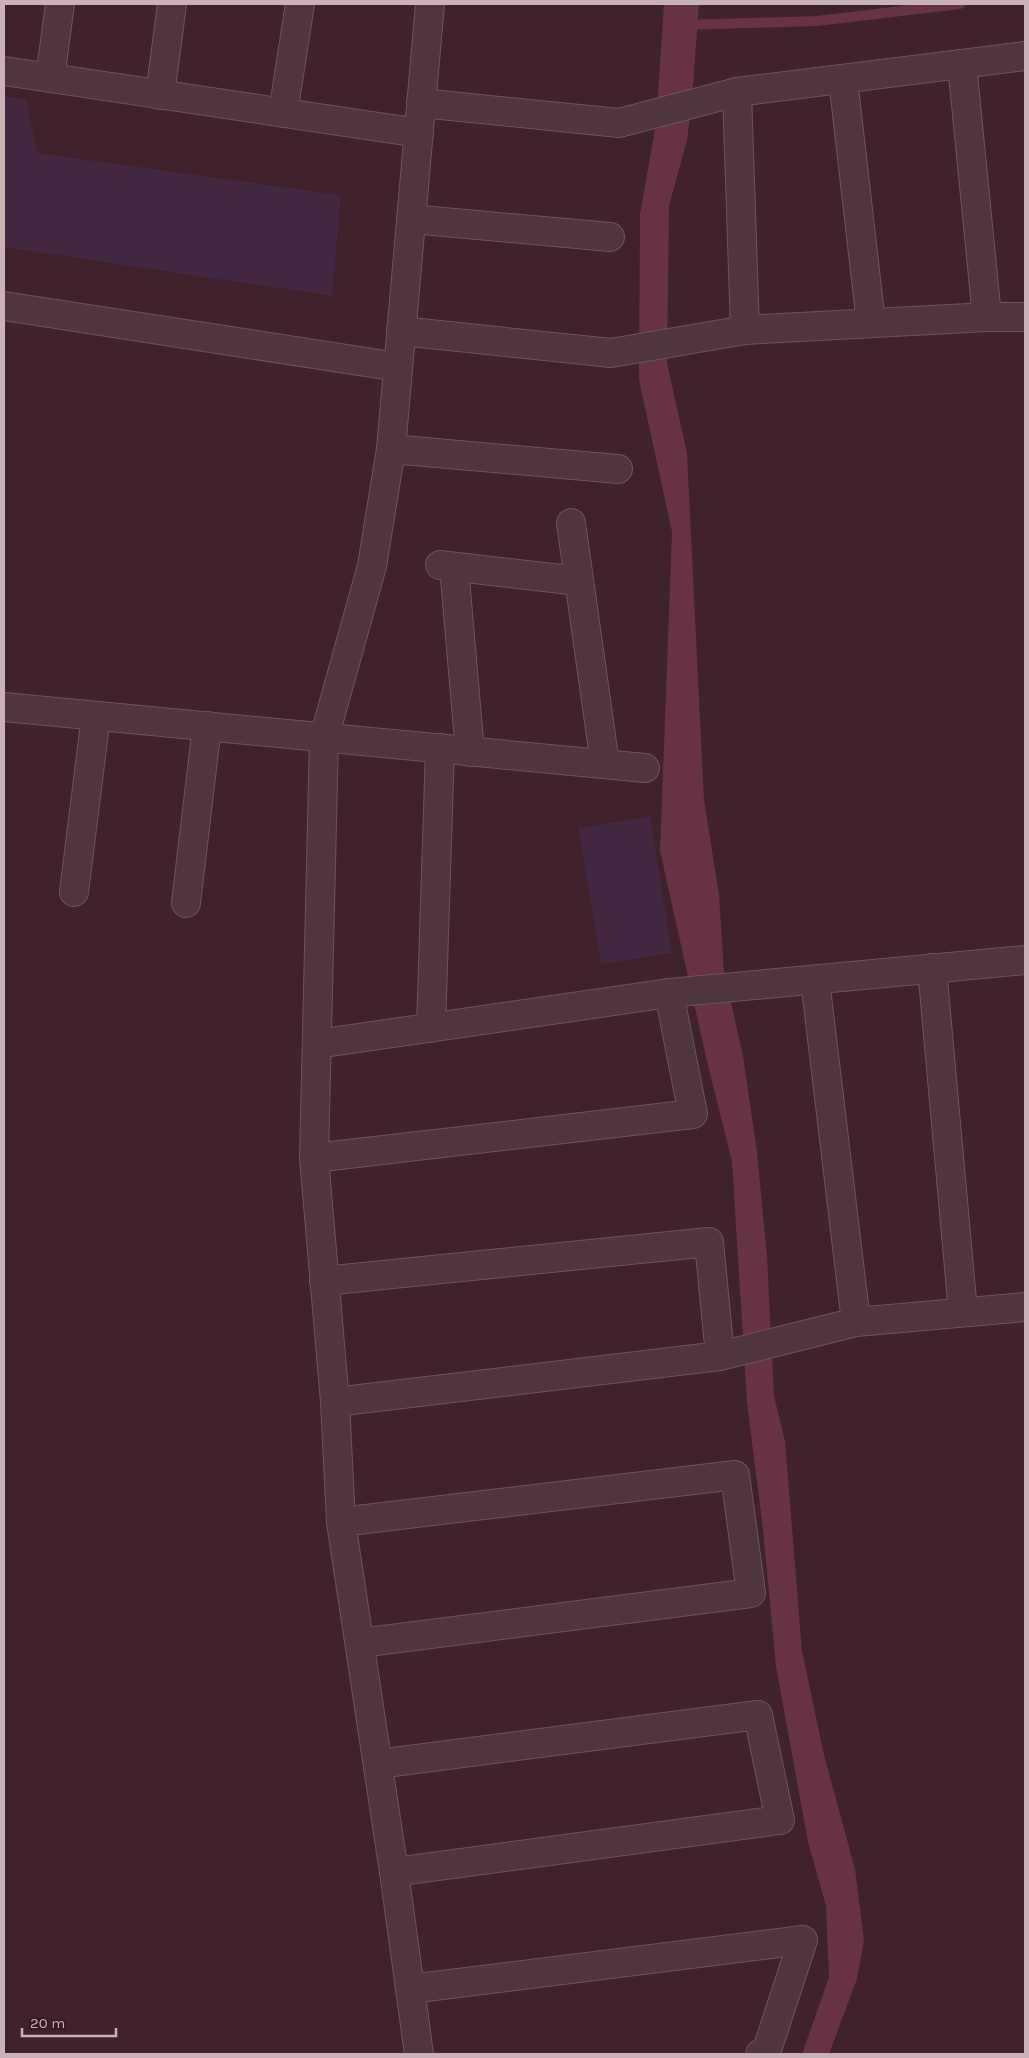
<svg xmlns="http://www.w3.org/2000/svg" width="1029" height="2058" font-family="Karla,sans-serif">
	<rect width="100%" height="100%" fill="#3f222c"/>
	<!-- green -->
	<g fill="#432841">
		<path d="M 4,96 L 26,99 L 37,153 L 341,195 L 332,296 L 4,247 Z"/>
		<path d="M 650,816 L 672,953 L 601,964 L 578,828 Z"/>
	</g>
	<!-- water -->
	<path fill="#663244" d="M 664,4 L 699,4 L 692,101 L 687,140 L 669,206 L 667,363 L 687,453 L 704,800 L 719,895 L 724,971 L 743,1056 L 757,1152 L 767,1256 L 774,1396 L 785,1441 L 802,1651 L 824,1755 L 855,1869 L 864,1940 L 857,1979 L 829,2054 L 802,2054 L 829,1977 L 826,1906 L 808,1842 L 776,1667 L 763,1529 L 747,1403 L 732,1162 L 706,1057 L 660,851 L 672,532 L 639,380 L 640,214 L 656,124 Z"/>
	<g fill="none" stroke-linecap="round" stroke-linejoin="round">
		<!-- stream -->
		<path stroke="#663244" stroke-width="10" d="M 685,25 L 817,21 L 960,4"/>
		<!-- minor casing -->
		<g stroke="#6d545c" stroke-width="30">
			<g id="minor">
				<path d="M 962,64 L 987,317"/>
				<path d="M 4,71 L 419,133"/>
				<path d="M 50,78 L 60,4"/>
				<path d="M 843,79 L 871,323"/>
				<path d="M 737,92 L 745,330"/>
				<path d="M 160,95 L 172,4"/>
				<path d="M 421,103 L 619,123 L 737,92 L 1025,56"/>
				<path d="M 283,113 L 300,4"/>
				<path d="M 411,219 L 610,237"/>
				<path d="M 4,306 L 398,367"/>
				<path d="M 401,331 L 611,353 L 745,330 L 987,317 L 1025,317"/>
				<path d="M 391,449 L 618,469"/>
				<path d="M 571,523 L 605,764"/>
				<path d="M 440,565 L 579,581"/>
				<path d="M 454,567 L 470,752"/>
				<path d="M 4,707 L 645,768"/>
				<path d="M 74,892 L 96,716"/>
				<path d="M 186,903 L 207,726"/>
				<path d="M 932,968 L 963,1312"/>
				<path d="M 815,980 L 856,1322"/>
				<path d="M 669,993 L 1025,960"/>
				<path d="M 431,1028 L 440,748"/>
				<path d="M 314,1158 L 693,1114 L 669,993 L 317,1044"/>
				<path d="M 324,1281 L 709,1242 L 720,1356 L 335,1402"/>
				<path d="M 720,1356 L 856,1322 L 1025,1307"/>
				<path d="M 341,1522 L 735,1475 L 751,1593 L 360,1643"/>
				<path d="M 378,1764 L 758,1715 L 780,1820 L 394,1872"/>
				<path d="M 410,1989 L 803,1940 L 766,2053 L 760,2054"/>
				<path d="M 419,2054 L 394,1872 L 341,1522 L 335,1402 L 314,1158 L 324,738 L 372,566 L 391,449 L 430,4"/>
			</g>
		</g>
		<!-- minor -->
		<use href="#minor" stroke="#4f363e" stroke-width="28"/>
	</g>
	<!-- border -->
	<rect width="1029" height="2058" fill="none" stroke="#cab2b9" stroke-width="10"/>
	<!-- scale -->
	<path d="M22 2028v8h94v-8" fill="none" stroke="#cab2b9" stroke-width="2.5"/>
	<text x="30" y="2028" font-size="15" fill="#cab2b9" stroke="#341b23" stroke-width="4" paint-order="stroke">20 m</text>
</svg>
